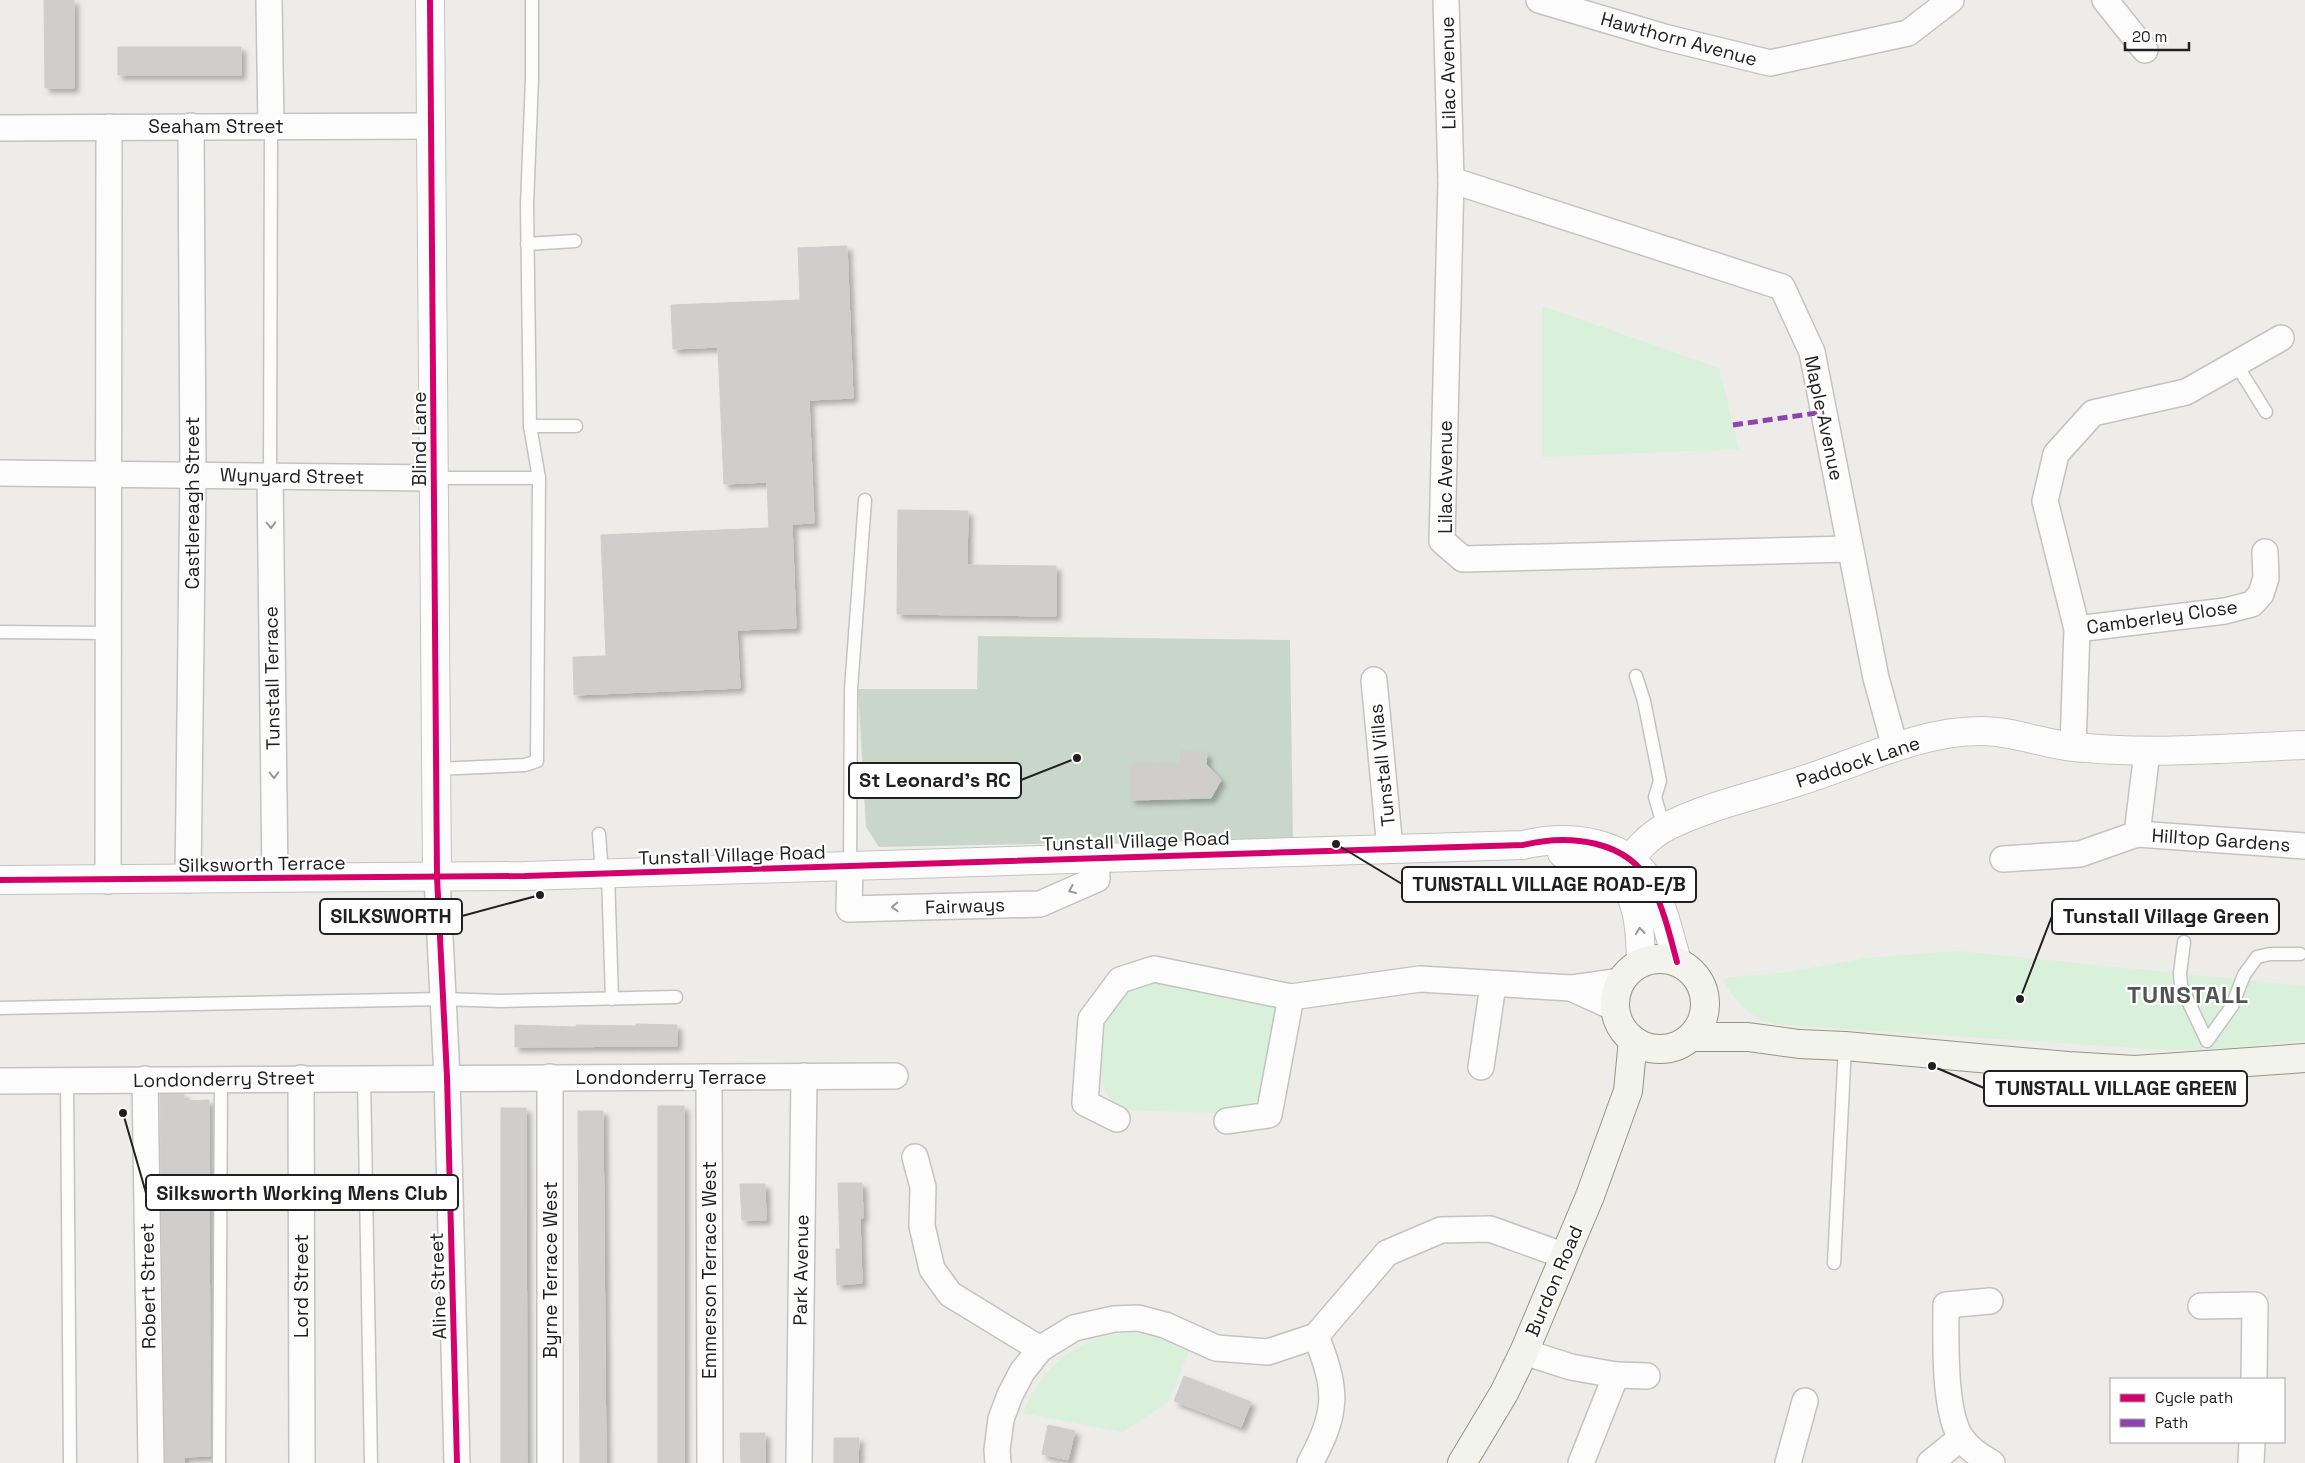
<svg xmlns="http://www.w3.org/2000/svg" width="2305" height="1463" font-family="'Space Grotesk',sans-serif">
	<defs>
		<filter id="shadow"><feDropShadow dx="4.5" dy="4.5" stdDeviation="2.5" flood-color="#0004"/></filter>
	</defs>
	<rect width="100%" height="100%" fill="#edece9"/>
	<!-- cemetery -->
	<path fill="#c9d7ca" d="M 978,636 L 1290,640 L 1293,839 L 879,847 L 866,827 L 858,689 L 977,689 Z"/>
	<!-- park -->
	<g fill="#d9f0da">
		<path d="M 1542,306 L 1719,368 L 1739,449 L 1542,457 Z"/>
		<path d="M 1958,951 L 2305,986 L 2305,1040 L 2228,1048 L 2167,1050 L 1776,1024 C 1750,1018 1734,1003 1723,978 L 1788,972 L 1867,958 Z"/>
		<path d="M 1161,979 L 1278,999 L 1280,1009 L 1259,1100 L 1218,1113 L 1122,1110 C 1118,1105 1111,1100 1108,1095 C 1093,1070 1104,1032 1110,1006 L 1134,988 Z"/>
		<path d="M 1147,1333 L 1177,1340 L 1191,1347 L 1168,1402 L 1123,1432 L 1023,1413 C 1041,1372 1066,1345 1112,1335 C 1123,1332 1136,1334 1147,1333 Z"/>
	</g>
	<!-- building -->
	<g fill="#d0cecc" stroke="#d0cecb" filter="url(#shadow)">
		<path d="M 44,0 L 74,0 L 74,88 L 45,88 Z"/>
		<rect x="118" y="47" width="123" height="28"/>
		<path d="M 847,246 L 853,398 L 809,400 L 814,523 L 792,524 L 796,628 L 737,630 L 740,688 L 574,695 L 573,657 L 606,656 L 601,535 L 769,528 L 767,482 L 724,484 L 718,347 L 673,349 L 671,305 L 800,300 L 798,248 Z"/>
		<path d="M 898,510 L 968,511 L 967,565 L 1056,566 L 1056,616 L 897,614 Z"/>
		<path d="M 1181,751 L 1207,753 L 1206,764 L 1221,780 L 1211,798 L 1131,800 L 1129,764 L 1180,763 Z"/>
		<path d="M 636,1024 L 677,1025 L 677,1046 L 515,1047 L 515,1025 L 576,1027 L 576,1025 L 636,1026 Z"/>
		<path d="M 160,1094 L 184,1094 L 184,1101 L 209,1100 L 210,1456 L 184,1457 L 184,1463 L 165,1463 Z"/>
		<rect x="658" y="1106" width="26" height="357"/>
		<path d="M 501,1108 L 526,1108 L 527,1463 L 501,1463 Z"/>
		<path d="M 578,1111 L 603,1111 L 606,1463 L 580,1463 Z"/>
		<path d="M 838,1183 L 862,1183 L 863,1218 L 860,1219 L 862,1283 L 837,1285 L 836,1249 L 840,1249 Z"/>
		<path d="M 740,1184 L 765,1184 L 766,1220 L 742,1220 Z"/>
		<path d="M 1184,1376 L 1251,1402 L 1241,1427 L 1174,1401 Z"/>
		<path d="M 1048,1425 L 1075,1431 L 1068,1460 L 1042,1454 Z"/>
		<path d="M 740,1433 L 765,1433 L 765,1463 L 741,1463 Z"/>
		<path d="M 834,1438 L 859,1438 L 858,1463 L 834,1463 Z"/>
	</g>
	<g fill="none" stroke-linecap="round" stroke-linejoin="round">
		<!-- service casing -->
		<g stroke="#c3c3c1" stroke-width="15">
			<g id="service">
				<path d="M 527,244 L 575,241"/>
				<path d="M 2236,364 L 2266,412"/>
				<path d="M 530,426 L 576,426"/>
				<path d="M 270,476 L 271,125"/>
				<path d="M 434,478 L 539,478"/>
				<path d="M 0,632 L 108,633"/>
				<path d="M 1636,676 L 1644,701 L 1660,781 L 1655,797 L 1664,828"/>
				<path d="M 436,769 L 525,765 L 537,761 L 539,478 L 530,426 L 527,204 L 532,79 L 532,0"/>
				<path d="M 599,834 L 602,874"/>
				<path d="M 850,866 L 851,689 L 865,500"/>
				<path d="M 608,874 L 612,999"/>
				<path d="M 2184,942 L 2180,973 L 2181,986 L 2207,1041 L 2232,1006 L 2244,975 L 2257,957 L 2270,954 L 2300,954"/>
				<path d="M 0,1008 L 443,999 L 501,1001 L 676,997"/>
				<path d="M 364,1078 L 371,1463"/>
				<path d="M 67,1081 L 70,1463"/>
				<path d="M 1834,1263 L 1845,1046"/>
				<path d="M 219,1463 L 221,1079"/>
			</g>
		</g>
		<!-- minor casing -->
		<g stroke="#c3c3c1" stroke-width="28">
			<g id="minor">
				<path d="M 269,0 L 271,125"/>
				<path d="M 1446,0 L 1451,180 L 1442,541 L 1463,559 L 1850,549"/>
				<path d="M 1539,0 L 1664,37 L 1770,63 L 1908,33 L 1951,0"/>
				<path d="M 2105,0 L 2145,50"/>
				<path d="M 0,128 L 431,126"/>
				<path d="M 1451,180 L 1782,287 L 1812,352 L 1876,678 L 1895,747"/>
				<path d="M 0,473 L 434,478"/>
				<path d="M 270,476 L 275,879"/>
				<path d="M 2077,629 L 2225,611 L 2252,604 L 2261,594 L 2266,578 L 2265,552"/>
				<path d="M 1374,680 L 1390,849"/>
				<path d="M 2073,747 L 2077,629 L 2045,501 L 2056,454 L 2093,413 L 2186,392 L 2281,338"/>
				<path d="M 2137,834 L 2305,846"/>
				<path d="M 2003,859 L 2080,854 L 2137,834 L 2147,752"/>
				<path d="M 850,866 L 849,909 L 1040,904 L 1097,879 L 1096,857"/>
				<path d="M 437,877 L 447,1077 L 457,1463"/>
				<path d="M 188,880 L 193,475 L 191,126"/>
				<path d="M 108,881 L 109,127"/>
				<path d="M 1571,988 L 1615,1008"/>
				<path d="M 1481,1067 L 1493,985"/>
				<path d="M 550,1077 L 550,1463"/>
				<path d="M 709,1077 L 710,1463"/>
				<path d="M 301,1078 L 302,1463"/>
				<path d="M 145,1079 L 151,1463"/>
				<path d="M 0,1081 L 895,1076"/>
				<path d="M 1117,1119 L 1085,1103 L 1091,1019 L 1120,980 L 1154,969 L 1291,997 L 1420,979 L 1571,988 L 1620,981"/>
				<path d="M 1227,1121 L 1269,1115 L 1291,997"/>
				<path d="M 915,1157 L 923,1187 L 922,1226 L 932,1269 L 950,1294 L 1040,1349"/>
				<path d="M 1990,1301 L 1946,1305 C 1946,1337 1943,1413 1962,1439 C 1970,1450 1980,1456 1992,1463"/>
				<path d="M 2201,1306 L 2255,1305 L 2254,1379"/>
				<path d="M 1524,1352 L 1571,1367 L 1616,1375 L 1581,1463"/>
				<path d="M 1616,1375 L 1647,1376"/>
				<path d="M 799,1463 L 804,1076"/>
				<path d="M 998,1463 L 997,1450 L 1001,1419 L 1010,1395 L 1022,1372 L 1040,1349 L 1074,1328 L 1114,1319 L 1138,1318 L 1165,1325 L 1216,1348 L 1268,1352 L 1316,1336 L 1387,1253 L 1441,1230 L 1490,1229 L 1565,1256"/>
				<path d="M 1310,1463 C 1339,1411 1337,1389 1316,1336"/>
				<path d="M 1788,1463 L 1805,1401"/>
				<path d="M 1930,1463 L 1961,1438"/>
				<path d="M 2251,1463 L 2252,1442"/>
			</g>
		</g>
		<!-- tertiary casing -->
		<g stroke="#c3c3c1" stroke-width="30">
			<g id="tertiary">
				<path d="M 430,0 L 437,877"/>
				<path d="M 1562,853 C 1631,866 1640,898 1641,963"/>
				<path d="M 1616,876 C 1631,858 1644,839 1664,828 C 1706,806 1755,796 1800,781 C 1859,763 1917,731 1981,731 C 2013,731 2043,744 2074,747 C 2151,755 2228,748 2305,745"/>
				<path d="M 0,880 L 525,876 L 1523,845 C 1568,834 1628,839 1652,886 C 1664,910 1670,936 1677,962"/>
			</g>
		</g>
		<!-- secondary casing -->
		<g stroke="#939682" stroke-width="30">
			<g id="secondary">
				<circle cx="1660" cy="1004" r="45"/>
				<path d="M 1691,1037 L 1748,1037 L 1799,1044 L 1845,1046 L 2068,1066 L 2135,1070 L 2305,1058"/>
				<path d="M 1462,1463 L 1504,1393 L 1524,1352 L 1590,1196 L 1628,1091 L 1633,1040"/>
			</g>
		</g>
		<!-- service -->
		<use href="#service" stroke="#fcfcfc" stroke-width="12"/>
		<!-- minor -->
		<use href="#minor" stroke="#fcfcfc" stroke-width="25"/>
		<!-- tertiary -->
		<use href="#tertiary" stroke="#fcfcfc" stroke-width="28"/>
		<!-- secondary -->
		<use href="#secondary" stroke="#f2f3ec" stroke-width="28"/>
		<!-- quiet -->
		<path stroke="#8e44ad" stroke-width="5" stroke-dasharray="10 5" stroke-linecap="butt" d="M 1733,425 L 1824,412"/>
		<!-- cycleway casing -->
		<g stroke="#fff" stroke-width="9">
			<g id="cycleway">
				<path d="M 430,0 L 437,877 L 447,1077 L 457,1463"/>
				<path d="M 0,880 L 525,876 L 1523,845 C 1568,834 1628,839 1652,886 C 1664,910 1670,936 1677,962"/>
			</g>
		</g>
		<!-- cycleway -->
		<use href="#cycleway" stroke="#d6006c" stroke-width="6"/>
	</g>
	<!-- one-way arrows -->
	<defs><path id="oneway-chevron" d="M-2-3.5L2.5 0L-2 3.5" fill="none" stroke-width="1.6" stroke-linecap="round" stroke-linejoin="round" transform="scale(1.25)"/></defs>
	<g stroke="#999">
		<use href="#oneway-chevron" transform="translate(271 525) rotate(89)"/>
		<use href="#oneway-chevron" transform="translate(274 775) rotate(89)"/>
		<use href="#oneway-chevron" transform="translate(1072 890) rotate(157)"/>
		<use href="#oneway-chevron" transform="translate(895 907) rotate(178)"/>
		<use href="#oneway-chevron" transform="translate(1640 931) rotate(-96)"/>
	</g>
	<g text-anchor="middle" dominant-baseline="central" stroke-width="4.5" stroke-linejoin="round" paint-order="stroke">
		<!-- street labels -->
		<g font-size="19" fill="#202020" stroke="#fff">
			<text transform="translate(1679 39) rotate(15)">Hawthorn Avenue</text>
			<text transform="translate(1448 73) rotate(-91)">Lilac Avenue</text>
			<text x="216" y="126">Seaham Street</text>
			<text transform="translate(1824 418) rotate(78)">Maple Avenue</text>
			<text transform="translate(419 439) rotate(-90)">Blind Lane</text>
			<text transform="translate(292 476) rotate(1)">Wynyard Street</text>
			<text transform="translate(1445 477) rotate(-90)">Lilac Avenue</text>
			<text transform="translate(192 503) rotate(-90)">Castlereagh Street</text>
			<text transform="translate(2162 617) rotate(-8)">Camberley Close</text>
			<text transform="translate(272 678) rotate(-91)">Tunstall Terrace</text>
			<text transform="translate(1858 762) rotate(-18)">Paddock Lane</text>
			<text transform="translate(1382 765) rotate(-96)">Tunstall Villas</text>
			<text transform="translate(2221 840) rotate(4)">Hilltop Gardens</text>
			<text transform="translate(1136 841) rotate(-2)">Tunstall Village Road</text>
			<text transform="translate(732 855) rotate(-2)">Tunstall Village Road</text>
			<text transform="translate(262 864) rotate(-1)">Silksworth Terrace</text>
			<text transform="translate(965 906) rotate(-2)">Fairways</text>
			<text x="671" y="1077">Londonderry Terrace</text>
			<text transform="translate(224 1079) rotate(-1)">Londonderry Street</text>
			<text transform="translate(550 1270) rotate(-90)">Byrne Terrace West</text>
			<text transform="translate(709 1270) rotate(-90)">Emmerson Terrace West</text>
			<text transform="translate(801 1270) rotate(-89)">Park Avenue</text>
			<text transform="translate(1554 1281) rotate(-67)">Burdon Road</text>
			<text transform="translate(148 1286) rotate(-91)">Robert Street</text>
			<text transform="translate(301 1286) rotate(-90)">Lord Street</text>
			<text transform="translate(438 1286) rotate(-92)">Aline Street</text>
		</g>
		<!-- district labels -->
		<g font-size="24" font-weight="bold" letter-spacing="1" fill="#535353" stroke="#fff">
			<text x="2188" y="994">TUNSTALL</text>
		</g>
	</g>
	<!-- callouts -->
	<path fill="none" stroke="#202020" stroke-width="2" d="M1077 758L1021 780M1336 844L1402 884M540 895L462 916M2020 999L2052 916M1932 1066L1984 1088M123 1113L146 1193"/>
	<g fill="#202020" stroke="#fff" stroke-width="2">
		<circle cx="1077" cy="758" r="5"/>
		<circle cx="1336" cy="844" r="5"/>
		<circle cx="540" cy="895" r="5"/>
		<circle cx="2020" cy="999" r="5"/>
		<circle cx="1932" cy="1066" r="5"/>
		<circle cx="123" cy="1113" r="5"/>
	</g>
	<g fill="#fff" stroke="#202020" stroke-width="2">
		<rect x="849" y="763" width="172" height="35" rx="5"/>
		<rect x="1402" y="867" width="294" height="35" rx="5"/>
		<rect x="320" y="899" width="142" height="35" rx="5"/>
		<rect x="2052" y="899" width="227" height="35" rx="5"/>
		<rect x="1984" y="1071" width="263" height="35" rx="5"/>
		<rect x="146" y="1175" width="312" height="35" rx="5"/>
	</g>
	<g font-size="20" text-anchor="middle" font-weight="bold" fill="#202020">
		<text x="935" y="787">St Leonard's RC</text>
		<text x="1549" y="891">TUNSTALL VILLAGE ROAD-E/B</text>
		<text x="391" y="923">SILKSWORTH</text>
		<text x="2166" y="923">Tunstall Village Green</text>
		<text x="2116" y="1095">TUNSTALL VILLAGE GREEN</text>
		<text x="302" y="1200">Silksworth Working Mens Club</text>
	</g>
	<!-- legend -->
	<rect x="2110" y="1378" width="175" height="65" fill="#ffffff" stroke="#a6a6a6"/>
	<rect x="2120" y="1394" width="25" height="8" fill="#d6006c" stroke="#a6a6a6"/>
	<text x="2155" y="1403" font-size="15" fill="#202020">Cycle path</text>
	<rect x="2120" y="1419" width="25" height="8" fill="#8e44ad" stroke="#a6a6a6"/>
	<text x="2155" y="1428" font-size="15" fill="#202020">Path</text>
	<!-- scale -->
	<path d="M2125 42v8h64v-8" fill="none" stroke="#202020" stroke-width="2.5"/>
	<text x="2132" y="42" font-size="15" fill="#202020" stroke="#ffffff" stroke-width="4" paint-order="stroke">20 m</text>
</svg>
